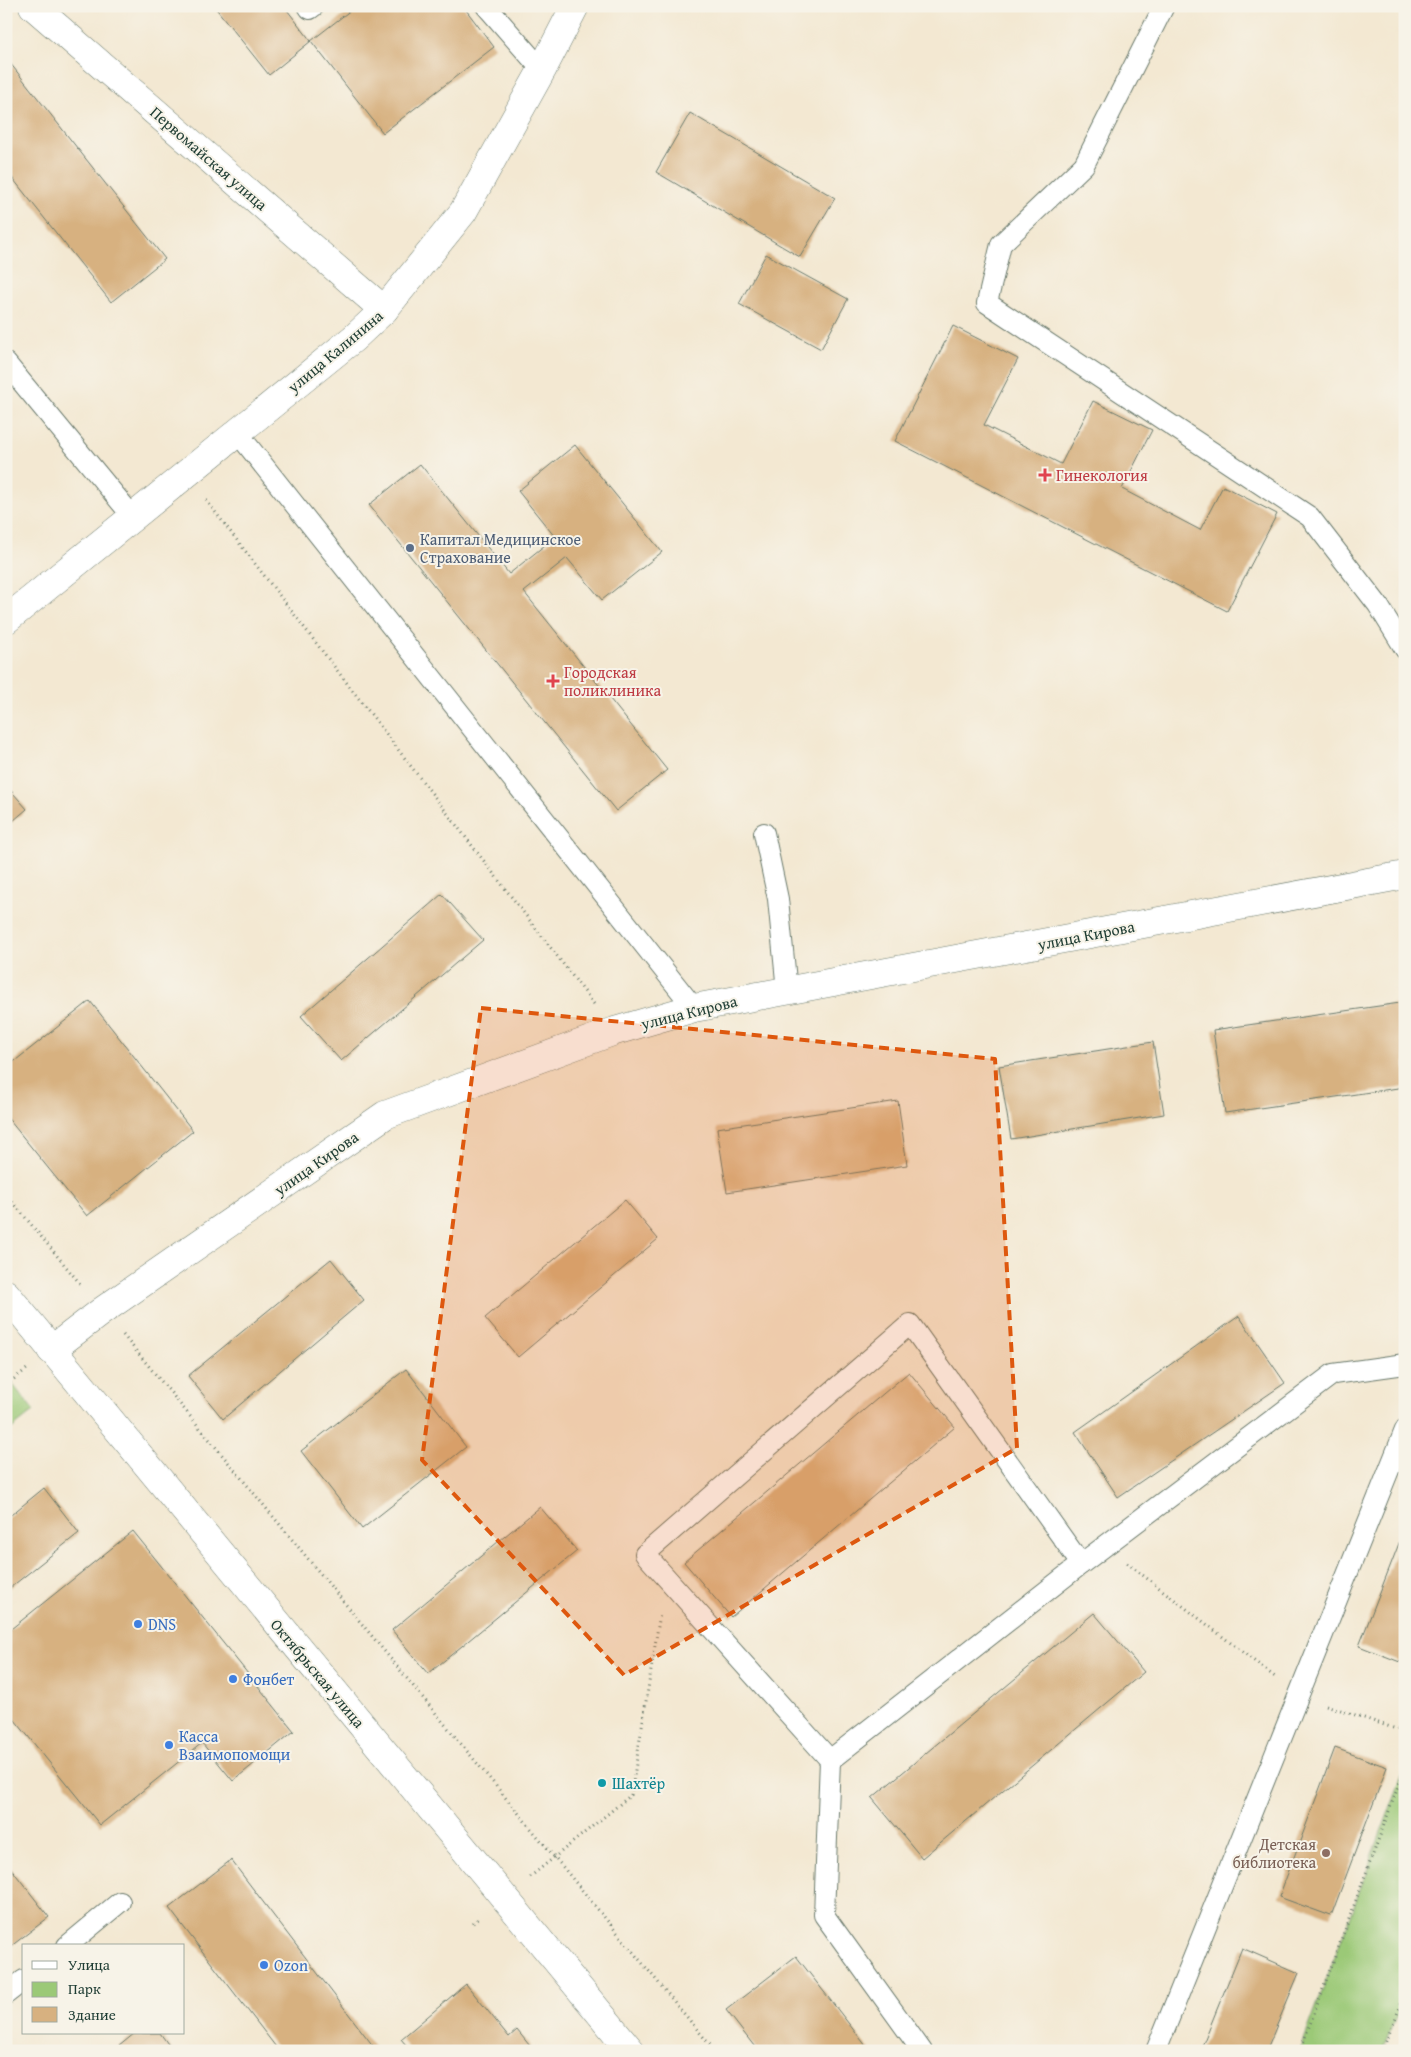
<svg xmlns="http://www.w3.org/2000/svg" width="1411" height="2057" font-family="'Gentium Book Plus',serif">
	<rect width="100%" height="100%" fill="#f7f3e8"/>
	<filter id="ink" filterUnits="userSpaceOnUse"><feTurbulence type="fractalNoise" baseFrequency=".02" numOctaves="2"/><feDisplacementMap in="SourceGraphic" scale="10" xChannelSelector="R" yChannelSelector="G"/><feConvolveMatrix kernelMatrix="1 2 1 2 8 2 1 2 1" color-interpolation-filters="sRGB"/></filter>
	<filter id="wash" filterUnits="userSpaceOnUse"><feTurbulence type="fractalNoise" baseFrequency=".0096" numOctaves="4" result="noise"/><feDisplacementMap in="SourceGraphic" scale="20" xChannelSelector="R" yChannelSelector="G"/><feGaussianBlur stdDeviation="1.12" result="paint"/><feColorMatrix in="noise" values="0 0 0 0 0 0 0 0 0 0 0 0 0 0 0 0 0 1.4 0 .05"/><feComposite in="paint" operator="in"/></filter>
	<g filter="url(#wash)">
		<rect width="100%" height="100%" fill="#f3e8d2"/>
		<!-- green -->
		<g fill="#9bc977" stroke="#5d8356">
			<path d="M 6,1376 L 34,1411 L 6,1433 Z"/>
			<path d="M 1405,1768 L 1405,1995 L 1382,2051 L 1300,2051 Z"/>
		</g>
		<g id="blocks">
			<!-- building -->
			<g fill="#d7b180">
				<path d="M 214,6 L 284,6 L 311,41 L 356,6 L 463,6 L 494,47 L 383,133 L 311,41 L 269,75 Z"/>
				<path d="M 6,58 L 165,259 L 111,302 L 6,170 Z"/>
				<path d="M 690,113 L 835,198 L 800,257 L 656,172 Z"/>
				<path d="M 766,254 L 848,299 L 821,349 L 739,304 Z"/>
				<path d="M 953,326 L 1018,359 L 984,425 L 1061,464 L 1093,401 L 1152,430 L 1122,489 L 1200,530 L 1223,486 L 1277,514 L 1227,611 L 895,441 Z"/>
				<path d="M 575,445 L 662,552 L 602,600 L 567,558 L 524,592 L 667,770 L 616,811 L 369,505 L 420,464 L 509,574 L 555,537 L 518,491 Z"/>
				<path d="M 6,785 L 27,809 L 6,827 Z"/>
				<path d="M 442,894 L 483,940 L 341,1061 L 301,1016 Z"/>
				<path d="M 90,1001 L 193,1131 L 87,1216 L 6,1116 L 6,1068 Z"/>
				<path d="M 1400,1003 L 1405,1034 L 1405,1087 L 1225,1113 L 1213,1030 Z"/>
				<path d="M 1153,1042 L 1164,1114 L 1011,1139 L 999,1066 Z"/>
				<path d="M 898,1101 L 907,1165 L 727,1192 L 717,1128 Z"/>
				<path d="M 625,1200 L 658,1239 L 518,1357 L 485,1318 Z"/>
				<path d="M 331,1259 L 364,1300 L 223,1419 L 188,1376 Z"/>
				<path d="M 1239,1316 L 1285,1383 L 1118,1497 L 1075,1432 Z"/>
				<path d="M 406,1369 L 466,1447 L 362,1529 L 301,1451 Z"/>
				<path d="M 909,1372 L 955,1427 L 731,1617 L 684,1562 Z"/>
				<path d="M 44,1488 L 79,1533 L 6,1591 L 6,1519 Z"/>
				<path d="M 540,1507 L 577,1551 L 428,1674 L 392,1630 Z"/>
				<path d="M 1405,1528 L 1405,1664 L 1359,1646 Z"/>
				<path d="M 133,1531 L 294,1731 L 233,1781 L 202,1743 L 100,1825 L 6,1709 L 6,1633 Z"/>
				<path d="M 1094,1613 L 1144,1672 L 922,1858 L 872,1798 Z"/>
				<path d="M 1335,1748 L 1387,1767 L 1331,1916 L 1279,1897 Z"/>
				<path d="M 231,1860 L 377,2051 L 279,2051 L 169,1908 Z"/>
				<path d="M 6,1862 L 49,1917 L 6,1950 Z"/>
				<path d="M 1242,1948 L 1299,1973 L 1266,2051 L 1200,2051 Z"/>
				<path d="M 796,1956 L 870,2051 L 758,2051 L 726,2010 Z"/>
				<path d="M 466,1984 L 509,2037 L 517,2030 L 534,2051 L 411,2051 L 401,2039 Z"/>
				<path d="M 135,2033 L 160,2033 L 173,2051 L 113,2051 Z"/>
			</g>
		</g>
	</g>
	<g filter="url(#ink)">
		<use href="#blocks" fill-opacity="0" stroke="#69796b" stroke-width="1"/>
		<g fill="none" stroke-linecap="round" stroke-linejoin="round">
			<!-- service casing -->
			<g stroke="#69796b" stroke-width="22">
				<g id="service">
					<path d="M 308,6 L 310,9 L 314,6"/>
					<path d="M 486,6 L 542,70"/>
					<path d="M 1164,6 L 1084,165 L 1001,244 L 987,303 L 1310,517 L 1378,605 L 1405,649"/>
					<path d="M 6,363 L 133,517"/>
					<path d="M 237,432 L 694,1008"/>
					<path d="M 764,833 L 778,899 L 787,991"/>
					<path d="M 830,1760 L 1081,1564 L 1333,1374 L 1405,1364"/>
					<path d="M 67,1946 L 120,1902"/>
					<path d="M 6,1994 L 24,1980"/>
					<path d="M 922,2051 L 824,1915 L 830,1760 L 645,1554 L 910,1324 L 1081,1564"/>
					<path d="M 1156,2051 L 1405,1430"/>
				</g>
			</g>
			<!-- minor casing -->
			<g stroke="#69796b" stroke-width="29">
				<g id="minor">
					<path d="M 33,6 L 384,310"/>
					<path d="M 6,620 L 354,338 L 384,310 L 463,212 L 542,70 L 575,6"/>
				</g>
			</g>
			<!-- secondary casing -->
			<g stroke="#69796b" stroke-width="29">
				<g id="secondary">
					<path d="M 6,1294 L 631,2051"/>
					<path d="M 51,1350 L 102,1311 L 385,1115 L 615,1031 L 694,1008 L 1405,875"/>
				</g>
			</g>
			<!-- path -->
			<g stroke="#69796b" stroke-width="3" stroke-dasharray="1 4" stroke-linecap="butt">
				<path d="M 206,500 L 594,1004"/>
				<path d="M 6,1194 L 82,1286"/>
				<path d="M 123,1335 L 715,2051"/>
				<path d="M 6,1385 L 27,1369"/>
				<path d="M 1127,1563 L 1275,1677"/>
				<path d="M 1326,1705 L 1405,1732"/>
				<path d="M 530,1877 L 631,1795 L 660,1614"/>
				<path d="M 473,1923 L 481,1917"/>
				<path d="M 1300,2051 L 1405,1768"/>
				<path d="M 1382,2051 L 1405,1995"/>
			</g>
			<!-- service -->
			<use href="#service" stroke="#fff" stroke-width="20"/>
			<!-- minor -->
			<use href="#minor" stroke="#fff" stroke-width="28"/>
			<!-- secondary -->
			<use href="#secondary" stroke="#fff" stroke-width="28"/>
		</g>
	</g>
	<!-- marked area -->
	<path fill="#de580e" fill-opacity="0.2" stroke="#de580e" stroke-width="4" stroke-dasharray="10 6" stroke-linejoin="round" d="M 481,1008 L 995,1059 L 1017,1448 L 624,1675 L 422,1460 Z"/>
	<!-- markers -->
	<g fill="#e0444e" stroke="#f7f3e8" stroke-width="2">
		<path d="M1042.5 467.5h5v5h5v5h-5v5h-5v-5h-5v-5h5z"/>
		<path d="M550.5 673.5h5v5h5v5h-5v5h-5v-5h-5v-5h5z"/>
	</g>
	<circle fill="#5c6f8a" stroke="#f7f3e8" stroke-width="2" cx="410" cy="548" r="5"/>
	<g fill="#3f7fe0" stroke="#f7f3e8" stroke-width="2">
		<circle cx="138" cy="1624" r="5"/>
		<circle cx="233" cy="1679" r="5"/>
		<circle cx="169" cy="1745" r="5"/>
		<circle cx="264" cy="1965" r="5"/>
	</g>
	<circle fill="#0f9aa8" stroke="#f7f3e8" stroke-width="2" cx="602" cy="1783" r="5"/>
	<circle fill="#8d6e63" stroke="#f7f3e8" stroke-width="2" cx="1326" cy="1853" r="5"/>
	<g text-anchor="middle" dominant-baseline="central" stroke-width="4" stroke-linejoin="round" paint-order="stroke">
		<!-- street labels -->
		<g font-size="16" fill="#1f3d34" stroke="#f7f3e8">
			<text transform="translate(209 158) rotate(41)">Первомайская улица</text>
			<text transform="translate(335 351) rotate(-40)">улица Калинина</text>
			<text transform="translate(1086 935) rotate(-11)">улица Кирова</text>
			<text transform="translate(689 1012) rotate(-14)">улица Кирова</text>
			<text transform="translate(316 1163) rotate(-35)">улица Кирова</text>
			<text transform="translate(318 1673) rotate(50)">Октябрьская улица</text>
		</g>
		<!-- health labels -->
		<g font-size="16" fill="#be3a42" stroke="#f7f3e8" text-anchor="start">
			<text x="1056" y="475">Гинекология</text>
			<text x="564" y="672">Городская<tspan x="564" dy="18">поликлиника</tspan></text>
		</g>
		<!-- service labels -->
		<g font-size="16" fill="#4e5e75" stroke="#f7f3e8" text-anchor="start">
			<text x="420" y="539">Капитал Медицинское<tspan x="420" dy="18">Страхование</tspan></text>
		</g>
		<!-- shop labels -->
		<g font-size="16" fill="#366cbe" stroke="#f7f3e8" text-anchor="start">
			<text x="148" y="1624">DNS</text>
			<text x="243" y="1679">Фонбет</text>
			<text x="179" y="1736">Касса<tspan x="179" dy="18">Взаимопомощи</tspan></text>
			<text x="274" y="1965">Ozon</text>
		</g>
		<!-- culture labels -->
		<g font-size="16" fill="#0d838f" stroke="#f7f3e8" text-anchor="start">
			<text x="612" y="1783">Шахтёр</text>
		</g>
		<!-- education labels -->
		<g font-size="16" fill="#785e54" stroke="#f7f3e8" text-anchor="end">
			<text x="1316" y="1844">Детская<tspan x="1316" dy="18">библиотека</tspan></text>
		</g>
	</g>
	<!-- margin -->
	<rect width="1411" height="2057" fill="none" stroke="#f7f3e8" stroke-width="25"/>
	<!-- legend -->
	<rect x="22" y="1944" width="162" height="90" fill="#f7f3e8" stroke="#a1aaa0"/>
	<rect x="32" y="1961" width="25" height="8" fill="#ffffff" stroke="#a1aaa0"/>
	<text x="68" y="1970" font-size="15" fill="#1f3d34">Улица</text>
	<rect x="32" y="1982" width="25" height="15" fill="#9bc977" stroke="#a1aaa0"/>
	<text x="68" y="1994" font-size="15" fill="#1f3d34">Парк</text>
	<rect x="32" y="2007" width="25" height="15" fill="#d7b180" stroke="#a1aaa0"/>
	<text x="68" y="2020" font-size="15" fill="#1f3d34">Здание</text>
</svg>
